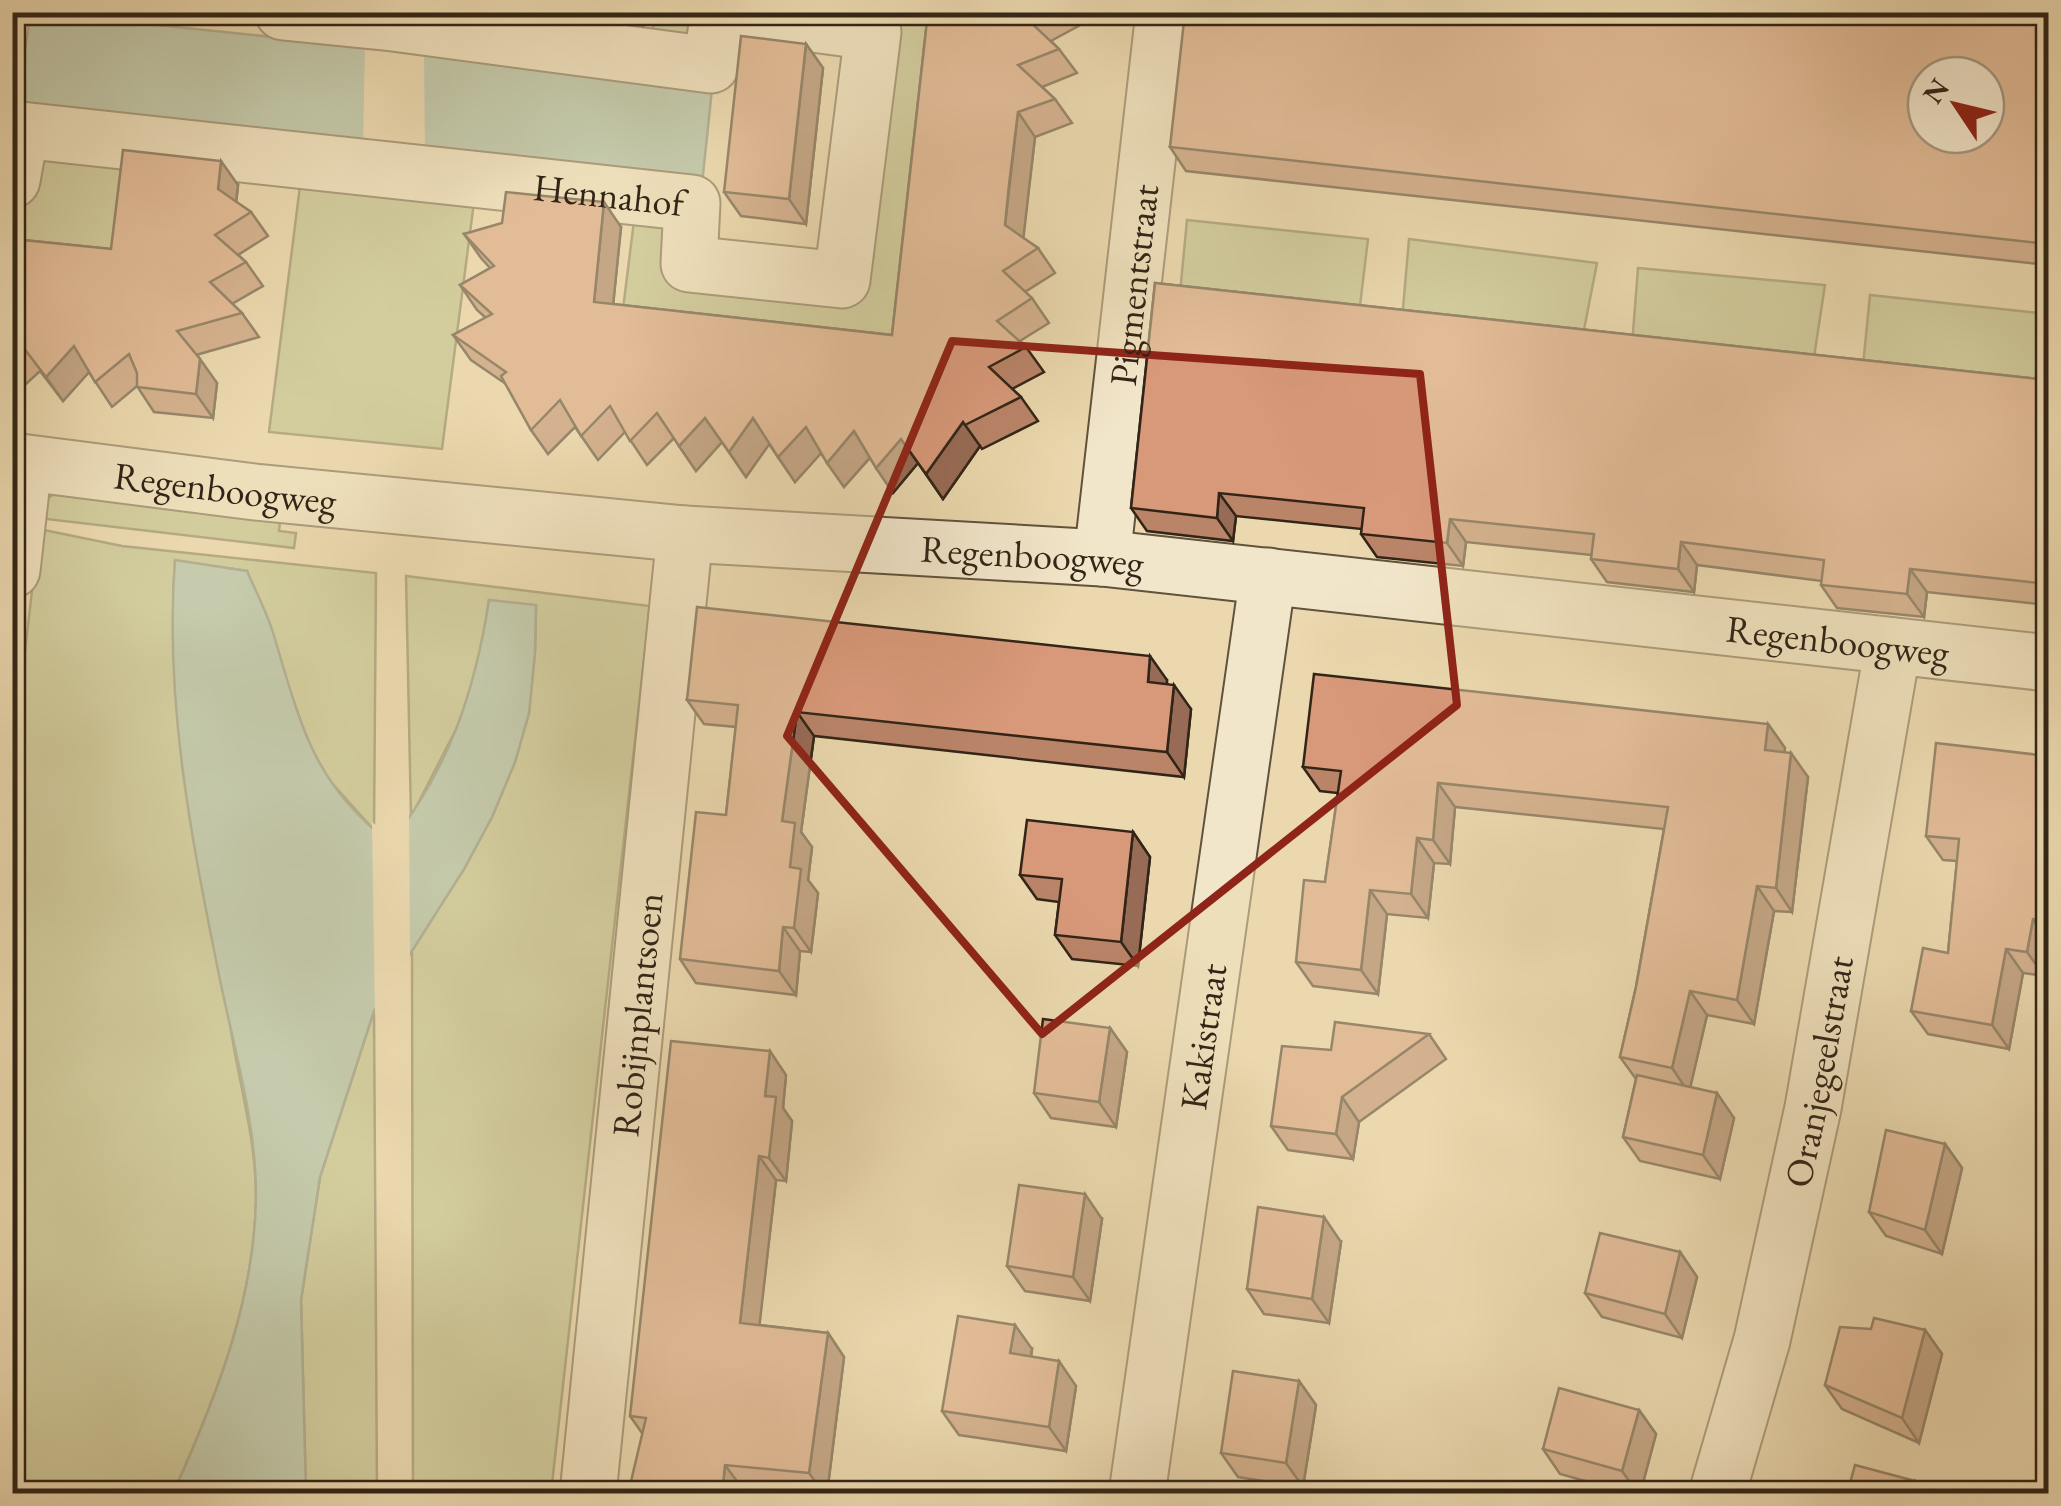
<svg xmlns="http://www.w3.org/2000/svg" width="2061" height="1506" font-family="'EB Garamond',serif">
	<rect width="100%" height="100%" fill="#ebd8ae"/>
	<filter id="stains"><feTurbulence type="fractalNoise" baseFrequency=".002" numOctaves="4"/><feColorMatrix values="0 0 0 0 .2 0 0 0 0 .09 0 0 0 0 .02 0 0 0 .5 -.17"/></filter>
	<radialGradient id="worn" r=".72"><stop offset=".6" stop-color="#630" stop-opacity="0"/><stop offset="1" stop-color="#630" stop-opacity=".3"/></radialGradient>
	<!-- green -->
	<g fill="#b7bf8a" stroke="#747250" stroke-width="2.5">
		<path d="M 655,13 L 719,13 L 711,65 L 649,57 Z"/>
		<path d="M 722,13 L 942,13 L 902,353 L 622,317 L 637,197 L 692,203 L 689,264 L 841,280 L 873,33 Z"/>
		<path d="M 32,149 L 128,159 L 117,262 L 13,250 L 13,189 Z"/>
		<path d="M 300,186 L 474,202 L 442,449 L 269,432 Z"/>
		<path d="M 1187,220 L 1368,239 L 1359,314 L 1180,293 Z"/>
		<path d="M 1409,239 L 1597,263 L 1582,340 L 1402,320 Z"/>
		<path d="M 1638,268 L 1825,285 L 1813,364 L 1632,346 Z"/>
		<path d="M 1870,295 L 2048,314 L 2045,390 L 1863,366 Z"/>
		<path d="M 61,490 L 281,513 L 279,531 L 296,533 L 294,548 L 38,518 L 45,500 Z"/>
		<path d="M 39,529 L 122,546 L 376,573 L 374,830 L 330,781 L 310,747 L 247,571 L 175,561 C 168,652 183,734 198,824 C 210,898 221,973 234,1048 C 243,1098 256,1145 256,1197 C 255,1301 215,1400 173,1493 L 13,1494 L 12,766 Z"/>
		<path d="M 406,576 L 650,606 L 551,1493 L 413,1493 L 412,949 L 464,869 L 492,817 L 515,762 L 529,713 L 535,652 L 536,606 L 489,600 L 481,655 L 466,710 L 411,817 Z"/>
		<path d="M 374,1011 L 377,1493 L 306,1494 L 301,1300 L 320,1177 Z"/>
	</g>
	<!-- water -->
	<g fill="#98baa8" stroke="#6f7e6e" stroke-width="2.5">
		<path d="M 31,12 L 436,54 L 712,89 L 702,184 L 16,105 Z"/>
		<path d="M 175,560 L 247,571 C 256,592 268,614 274,636 C 301,725 312,782 390,843 C 449,770 475,691 489,600 L 536,605 L 535,652 L 529,713 L 515,762 L 492,817 L 464,869 L 374,1011 L 320,1177 L 301,1300 L 306,1493 L 173,1494 C 215,1400 255,1301 256,1196 C 256,1123 235,1052 220,980 C 192,842 164,702 175,560 Z"/>
	</g>
	<!-- pier -->
	<g fill="#ebd8ae">
		<path d="M 365,41 L 424,48 L 425,157 L 363,150 Z"/>
		<path d="M 409,810 L 410,962 L 375,1015 L 372,822 L 390,836 Z"/>
	</g>
	<g fill="none" stroke-linecap="round" stroke-linejoin="round">
		<!-- minor casing -->
		<g stroke="#60523d" stroke-width="59">
			<g id="minor">
				<path d="M 283,12 L 393,23 L 711,65 L 719,12"/>
				<path id="s1" d="M 12,180 L 21,130 L 692,203 L 689,264 L 842,280 L 873,32 L 722,12"/>
				<path id="s2" d="M 12,461 L 255,492 L 685,534 L 1102,558 L 2048,663"/>
				<path id="s3" d="M 1102,558 L 1164,12"/>
				<path d="M 12,570 L 24,463"/>
				<path id="s4" d="M 588,1494 L 685,534"/>
				<path id="s5" d="M 1137,1494 L 1268,576"/>
				<path id="s6" d="M 1717,1494 L 1762,1340 L 1813,1108 L 1893,646"/>
			</g>
		</g>
		<!-- minor -->
		<use href="#minor" stroke="#f2e6ca" stroke-width="55"/>
	</g>
	<!-- wall -->
	<g fill="#ba8469" stroke="#322517" stroke-width="2.5">
		<path d="M 552,12 L 645,12 L 643,25 Z"/>
		<path d="M 928,12 L 1074,12 L 1082,24 L 1051,41 L 1059,49 L 1077,73 L 1042,87 L 1055,99 L 1072,123 L 1035,137 L 1026,210 L 1023,238 L 1038,248 L 1055,273 L 1025,292 L 1032,298 L 1049,323 L 1020,341 L 1026,347 L 1044,372 L 1012,389 L 1021,397 L 1038,421 L 982,449 L 980,446 L 943,499 L 918,463 L 893,493 L 870,458 L 844,487 L 821,453 L 795,482 L 769,444 L 746,477 L 722,442 L 696,471 L 674,438 L 647,465 L 625,432 L 598,460 L 575,427 L 548,454 L 531,430 L 506,384 L 471,360 L 453,335 L 486,318 L 477,310 L 460,285 L 490,268 L 481,258 L 464,234 L 621,227 L 613,304 L 892,335 Z"/>
		<path d="M 2048,12 L 2048,265 L 1186,171 L 1170,147 Z"/>
		<path d="M 806,44 L 823,68 L 806,224 L 741,216 L 724,192 Z"/>
		<path d="M 238,185 L 236,202 L 251,212 L 268,236 L 238,255 L 246,262 L 263,286 L 232,304 L 242,313 L 259,337 L 196,355 L 217,383 L 213,418 L 154,412 L 137,386 L 112,407 L 89,372 L 63,401 L 40,371 L 13,396 L 12,239 L 111,249 Z"/>
		<path d="M 1155,283 L 2048,380 L 2048,605 L 1927,592 L 1924,617 L 1837,608 L 1821,585 L 1822,581 L 1697,565 L 1694,592 L 1607,582 L 1591,559 L 1592,555 L 1466,542 L 1463,566 L 1377,557 L 1361,534 L 1362,529 L 1236,516 L 1233,541 L 1147,531 L 1131,508 Z"/>
		<path d="M 1167,680 L 1167,684 L 1191,709 L 1184,777 L 814,736 L 801,832 L 812,847 L 808,880 L 818,893 L 811,952 L 800,951 L 796,995 L 696,983 L 680,959 L 726,815 L 736,727 L 704,724 L 687,700 Z"/>
		<path d="M 1768,724 L 1785,748 L 1784,752 L 1808,777 L 1792,912 L 1774,911 L 1754,1024 L 1707,1015 L 1690,1087 L 1734,1118 L 1720,1179 L 1640,1161 L 1623,1137 L 1636,1079 L 1620,1057 L 1636,987 L 1664,829 L 1455,807 L 1450,864 L 1434,863 L 1428,918 L 1387,914 L 1378,994 L 1313,986 L 1296,962 L 1325,882 L 1338,793 L 1320,791 L 1303,767 Z"/>
		<path d="M 2048,756 L 2048,950 L 2044,976 L 2023,973 L 2009,1049 L 1928,1034 L 1911,1011 L 1948,953 L 1957,861 L 1943,860 L 1926,836 Z"/>
		<path d="M 1133,832 L 1150,857 L 1138,966 L 1072,959 L 1055,935 L 1059,902 L 1037,899 L 1020,875 Z"/>
		<path d="M 1110,1028 L 1127,1052 L 1116,1127 L 1051,1118 L 1034,1093 Z"/>
		<path d="M 1429,1034 L 1446,1059 L 1359,1122 L 1353,1159 L 1288,1150 L 1271,1126 L 1331,1050 Z"/>
		<path d="M 786,1075 L 783,1108 L 792,1121 L 786,1181 L 776,1180 L 759,1325 L 828,1333 L 844,1357 L 827,1494 L 792,1494 L 742,1488 L 642,1433 L 630,1416 Z"/>
		<path d="M 1945,1144 L 1962,1168 L 1942,1254 L 1886,1236 L 1869,1212 Z"/>
		<path d="M 1102,1219 L 1090,1301 L 1025,1291 L 1007,1266 Z"/>
		<path d="M 1341,1242 L 1329,1323 L 1264,1314 L 1247,1289 Z"/>
		<path d="M 1680,1252 L 1697,1277 L 1682,1338 L 1602,1317 L 1585,1293 Z"/>
		<path d="M 1871,1329 L 1925,1330 L 1942,1354 L 1919,1443 L 1842,1409 L 1825,1385 Z"/>
		<path d="M 1032,1349 L 1031,1357 L 1076,1386 L 1066,1451 L 959,1435 L 942,1411 Z"/>
		<path d="M 1299,1381 L 1316,1405 L 1303,1487 L 1238,1477 L 1221,1453 Z"/>
		<path d="M 1639,1410 L 1656,1434 L 1640,1494 L 1632,1494 L 1560,1474 L 1543,1449 Z"/>
	</g>
	<!-- shaded-wall -->
	<g fill="#976b55" stroke="#322517" stroke-width="2.5">
		<path d="M 635,12 L 645,12 L 643,25 Z"/>
		<path d="M 806,44 L 823,68 L 806,224 L 789,199 Z"/>
		<path d="M 1018,112 L 1035,137 L 1022,250 L 1005,225 Z"/>
		<path d="M 221,161 L 238,185 L 235,213 L 218,189 Z"/>
		<path d="M 604,202 L 621,227 L 611,326 L 594,302 Z"/>
		<path d="M 74,346 L 91,370 L 63,401 L 46,377 Z"/>
		<path d="M 200,359 L 217,383 L 213,418 L 196,394 Z"/>
		<path d="M 705,418 L 722,442 L 696,471 L 679,446 Z"/>
		<path d="M 753,418 L 770,443 L 746,477 L 729,452 Z"/>
		<path d="M 963,422 L 980,446 L 943,499 L 926,474 Z"/>
		<path d="M 806,427 L 823,451 L 795,482 L 778,457 Z"/>
		<path d="M 854,431 L 871,456 L 844,487 L 827,463 Z"/>
		<path d="M 901,439 L 918,463 L 893,493 L 876,468 Z"/>
		<path d="M 1219,493 L 1236,516 L 1233,541 L 1217,518 Z"/>
		<path d="M 1450,519 L 1466,542 L 1463,566 L 1447,543 Z"/>
		<path d="M 1681,542 L 1697,565 L 1694,592 L 1678,569 Z"/>
		<path d="M 1910,569 L 1927,592 L 1924,617 L 1907,594 Z"/>
		<path d="M 1150,656 L 1167,680 L 1165,706 L 1148,682 Z"/>
		<path d="M 1174,685 L 1191,709 L 1184,777 L 1167,752 Z"/>
		<path d="M 797,712 L 814,736 L 801,832 L 812,847 L 808,880 L 818,893 L 811,952 L 794,928 L 782,821 Z"/>
		<path d="M 1768,724 L 1785,748 L 1782,774 L 1765,750 Z"/>
		<path d="M 1791,753 L 1808,777 L 1792,912 L 1776,888 Z"/>
		<path d="M 1438,783 L 1455,807 L 1450,864 L 1433,840 Z"/>
		<path d="M 1133,832 L 1150,857 L 1138,966 L 1121,942 Z"/>
		<path d="M 1417,838 L 1434,863 L 1428,918 L 1411,894 Z"/>
		<path d="M 1757,886 L 1774,911 L 1754,1024 L 1737,1000 Z"/>
		<path d="M 1370,890 L 1387,914 L 1378,994 L 1361,970 Z"/>
		<path d="M 2033,919 L 2048,941 L 2044,976 L 2027,952 Z"/>
		<path d="M 783,927 L 800,951 L 796,995 L 779,971 Z"/>
		<path d="M 2006,949 L 2023,973 L 2009,1049 L 1992,1025 Z"/>
		<path d="M 1690,991 L 1707,1015 L 1689,1093 L 1672,1068 Z"/>
		<path d="M 1110,1028 L 1127,1052 L 1116,1127 L 1099,1102 Z"/>
		<path d="M 770,1051 L 786,1075 L 783,1108 L 792,1121 L 786,1181 L 769,1158 L 765,1096 Z"/>
		<path d="M 1717,1093 L 1734,1118 L 1720,1179 L 1703,1155 Z"/>
		<path d="M 1342,1097 L 1359,1122 L 1353,1159 L 1336,1134 Z"/>
		<path d="M 1945,1144 L 1962,1168 L 1942,1254 L 1925,1230 Z"/>
		<path d="M 759,1156 L 776,1180 L 757,1347 L 740,1323 Z"/>
		<path d="M 1085,1194 L 1102,1219 L 1090,1301 L 1073,1277 Z"/>
		<path d="M 1324,1217 L 1341,1242 L 1329,1323 L 1312,1299 Z"/>
		<path d="M 1680,1252 L 1697,1277 L 1682,1338 L 1665,1314 Z"/>
		<path d="M 1015,1325 L 1032,1349 L 1027,1378 L 1010,1353 Z"/>
		<path d="M 1925,1330 L 1942,1354 L 1919,1443 L 1902,1418 Z"/>
		<path d="M 828,1333 L 844,1357 L 827,1494 L 824,1494 L 809,1473 Z"/>
		<path d="M 1059,1361 L 1076,1386 L 1066,1451 L 1049,1427 Z"/>
		<path d="M 1299,1381 L 1316,1405 L 1303,1487 L 1286,1463 Z"/>
		<path d="M 1639,1410 L 1656,1434 L 1640,1494 L 1638,1494 L 1622,1471 Z"/>
		<path d="M 725,1465 L 742,1488 L 741,1494 L 722,1494 Z"/>
		<path d="M 1915,1481 L 1924,1494 L 1912,1494 Z"/>
	</g>
	<!-- building -->
	<g fill="#d8997a" stroke="#322517" stroke-width="2.5" fill-rule="evenodd">
		<path d="M 928,12 L 1042,12 L 1028,20 L 1059,49 L 1018,65 L 1055,99 L 1018,112 L 1009,185 L 1005,225 L 1038,248 L 1003,271 L 1032,298 L 997,321 L 1026,347 L 989,367 L 1021,397 L 965,425 L 963,422 L 926,474 L 901,439 L 876,468 L 854,431 L 827,463 L 806,427 L 778,457 L 753,418 L 729,452 L 705,418 L 679,446 L 657,413 L 630,441 L 610,406 L 581,436 L 560,400 L 531,430 L 501,376 L 506,372 L 453,335 L 492,314 L 460,285 L 494,266 L 464,234 L 502,223 L 506,192 L 604,202 L 594,302 L 892,335 Z"/>
		<path d="M 1185,12 L 2048,12 L 2048,244 L 1170,147 ZM 1926,75 L 1986,75 L 1986,135 L 1926,135 Z"/>
		<path d="M 741,36 L 806,44 L 789,199 L 724,192 Z"/>
		<path d="M 123,150 L 221,161 L 218,189 L 251,212 L 215,235 L 246,262 L 210,282 L 242,313 L 177,331 L 200,359 L 196,394 L 137,387 L 137,373 L 129,354 L 95,382 L 74,346 L 46,377 L 23,347 L 12,356 L 12,239 L 111,249 Z"/>
		<path d="M 1155,283 L 2048,380 L 2048,584 L 1910,569 L 1907,594 L 1821,585 L 1824,560 L 1681,542 L 1678,569 L 1591,559 L 1594,534 L 1450,519 L 1447,543 L 1361,534 L 1364,508 L 1219,493 L 1217,518 L 1131,508 Z"/>
		<path d="M 697,607 L 1150,656 L 1148,682 L 1174,685 L 1167,752 L 797,712 L 782,821 L 795,823 L 790,867 L 801,869 L 794,928 L 783,927 L 779,971 L 680,959 L 696,812 L 726,815 L 738,705 L 687,700 Z"/>
		<path d="M 1314,674 L 1768,724 L 1765,750 L 1791,753 L 1776,888 L 1757,886 L 1737,1000 L 1690,991 L 1672,1068 L 1620,1057 L 1636,987 L 1668,807 L 1438,783 L 1433,840 L 1417,838 L 1411,894 L 1370,890 L 1361,970 L 1296,962 L 1304,880 L 1325,882 L 1341,771 L 1303,767 Z"/>
		<path d="M 1936,743 L 2048,756 L 2048,920 L 2033,919 L 2027,952 L 2006,949 L 1992,1025 L 1911,1011 L 1923,948 L 1948,953 L 1959,839 L 1926,836 Z"/>
		<path d="M 1027,820 L 1133,832 L 1121,942 L 1055,935 L 1062,879 L 1020,875 Z"/>
		<path d="M 1043,1019 L 1110,1028 L 1099,1102 L 1034,1093 Z"/>
		<path d="M 1335,1022 L 1429,1034 L 1342,1097 L 1336,1134 L 1271,1126 L 1282,1046 L 1331,1050 Z"/>
		<path d="M 671,1041 L 770,1051 L 765,1096 L 776,1097 L 769,1158 L 759,1156 L 740,1323 L 828,1333 L 809,1473 L 725,1465 L 722,1494 L 628,1494 L 646,1418 L 630,1416 Z"/>
		<path d="M 1637,1075 L 1717,1093 L 1703,1155 L 1623,1137 Z"/>
		<path d="M 1886,1130 L 1945,1144 L 1925,1230 L 1869,1212 Z"/>
		<path d="M 1019,1185 L 1085,1194 L 1073,1277 L 1007,1266 Z"/>
		<path d="M 1258,1207 L 1324,1217 L 1312,1299 L 1247,1289 Z"/>
		<path d="M 1600,1233 L 1680,1252 L 1665,1314 L 1585,1293 Z"/>
		<path d="M 958,1316 L 1015,1325 L 1010,1353 L 1059,1361 L 1049,1427 L 942,1411 Z"/>
		<path d="M 1874,1318 L 1925,1330 L 1902,1418 L 1825,1385 L 1840,1327 L 1871,1329 Z"/>
		<path d="M 1233,1371 L 1299,1381 L 1286,1463 L 1221,1453 Z"/>
		<path d="M 1559,1388 L 1639,1410 L 1622,1471 L 1543,1449 Z"/>
		<path d="M 1855,1465 L 1915,1481 L 1912,1494 L 1847,1494 Z"/>
	</g>
	<!-- marked area -->
	<path d="M0 0H2061V1506H0ZM 952,341 L 1420,374 L 1457,705 L 1042,1034 L 787,736 Z" fill="#ebd8ae" fill-opacity=".55" fill-rule="evenodd"/>
	<path fill="none" stroke="#8f2418" stroke-width="8" stroke-linejoin="round" d="M 952,341 L 1420,374 L 1457,705 L 1042,1034 L 787,736 Z"/>
	<g text-anchor="middle" dominant-baseline="central" stroke-width="8" stroke-linejoin="round" paint-order="stroke">
		<!-- street labels -->
		<g font-size="38" fill="#322517" stroke="#f2e6ca">
			<text stroke="none"><textPath href="#s1" startOffset="642">Hennahof</textPath></text>
			<text stroke="none"><textPath href="#s3" startOffset="275">Pigmentstraat</textPath></text>
			<text stroke="none"><textPath href="#s2" startOffset="215">Regenboogweg</textPath></text>
			<text stroke="none"><textPath href="#s2" startOffset="1025">Regenboogweg</textPath></text>
			<text stroke="none"><textPath href="#s2" startOffset="1835">Regenboogweg</textPath></text>
			<text stroke="none"><textPath href="#s4" startOffset="482">Robijnplantsoen</textPath></text>
			<text stroke="none"><textPath href="#s5" startOffset="462">Kakistraat</textPath></text>
			<text stroke="none"><textPath href="#s6" startOffset="435">Oranjegeelstraat</textPath></text>
		</g>
	</g>
	<!-- margin -->
	<rect width="2061" height="1506" fill="none" stroke="#ebd8ae" stroke-width="50"/>
	<rect x="15" y="15" width="2031" height="1476" fill="none" stroke="#322517" stroke-width="5"/>
	<rect x="25" y="25" width="2011" height="1456" fill="none" stroke="#322517" stroke-width="2.5"/>
	<!-- north arrow -->
	<g transform="translate(1956 105) rotate(305)"><circle r="48" fill="#f2e6ca" stroke="#a59982" stroke-width="2.5"/>
	<path d="M0-8L18 38L0 25L-18 38Z" fill="#8f2418"/>
	<text y="-15" font-size="28" font-weight="bold" text-anchor="middle" fill="#322517">N</text>
	</g>
	<rect width="100%" height="100%" filter="url(#stains)"/>
	<rect width="100%" height="100%" fill="url(#worn)"/>
</svg>
